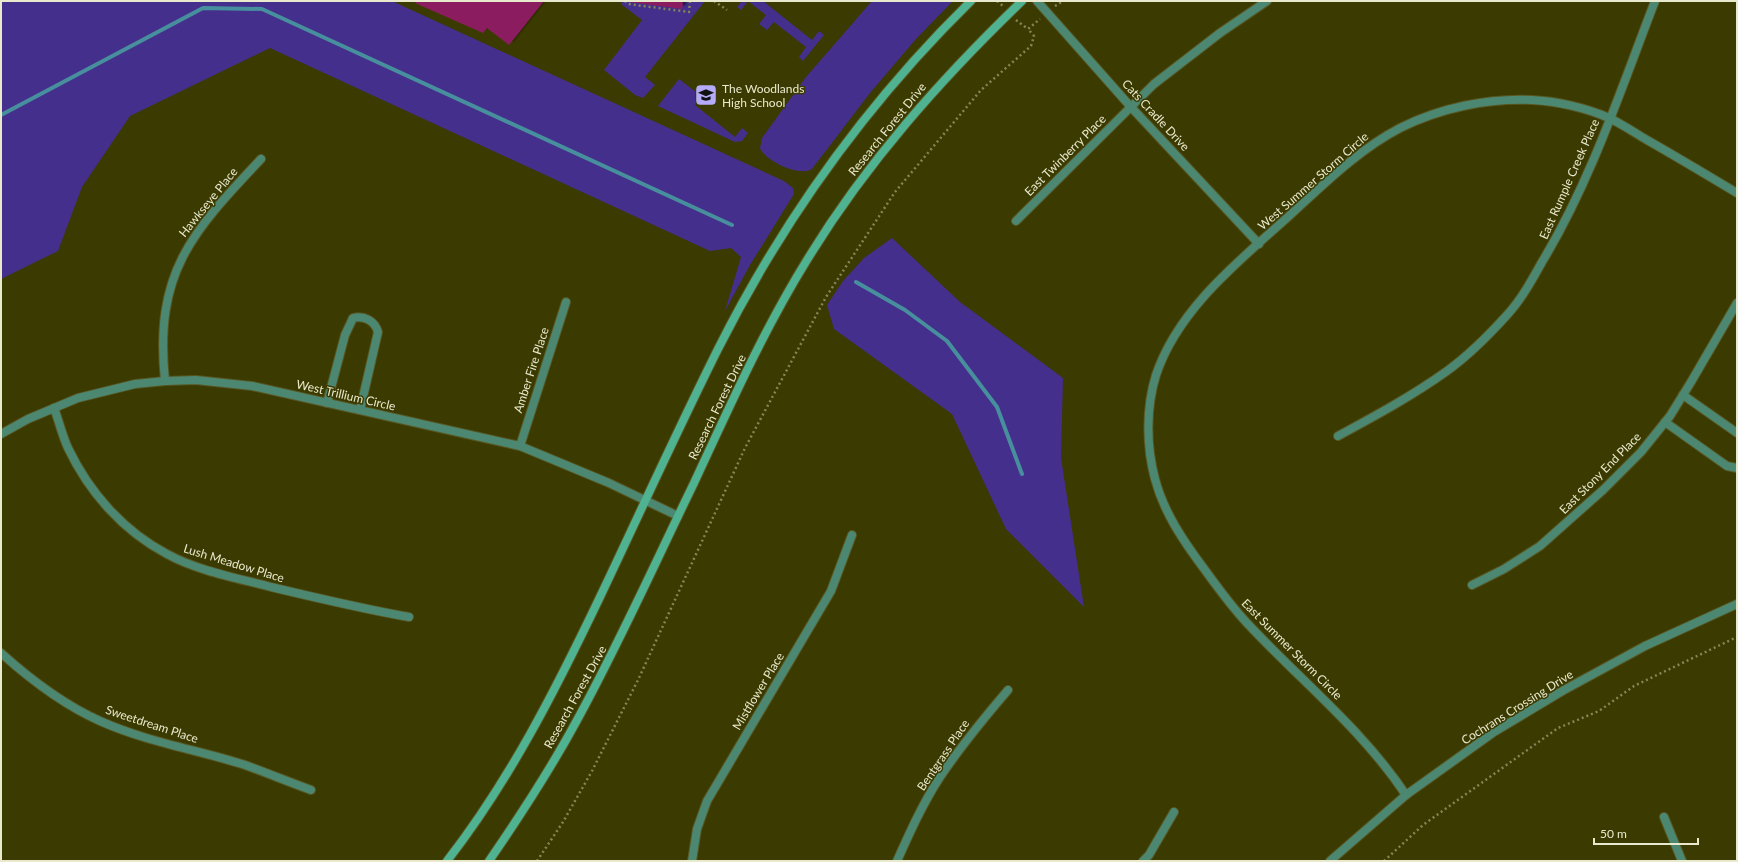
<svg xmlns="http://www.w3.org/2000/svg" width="1738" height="862" font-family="Lato,sans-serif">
	<defs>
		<filter id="shadow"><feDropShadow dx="3.5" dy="-3.5" stdDeviation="1" flood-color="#0009"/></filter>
	</defs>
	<rect width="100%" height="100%" fill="#3b3a00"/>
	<!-- green -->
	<g fill="#442f8c">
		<path d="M 1,1 L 392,1 L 784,181 L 793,188 L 794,194 L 750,265 L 725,311 L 741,257 L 731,248 L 710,251 L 270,48 L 130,116 L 82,187 L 58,251 L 1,279 Z"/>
		<path d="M 623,1 L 681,8 L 683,1 L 705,1 L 645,77 L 655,85 L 643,98 L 635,95 L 604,70 L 642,20 L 621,4 Z"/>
		<path d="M 742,1 L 763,1 L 812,40 L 819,31 L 824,35 L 803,61 L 799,57 L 806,47 L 774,22 L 767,30 L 759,24 L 766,15 L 748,1 L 741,10 L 737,7 Z"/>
		<path d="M 872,1 L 953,1 L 916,39 L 870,93 L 812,169 C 799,177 765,161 760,148 L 762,138 L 806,77 Z"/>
		<path d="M 679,79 L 701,96 L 695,105 L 735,137 L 742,128 L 748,133 L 742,141 L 735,142 L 658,106 Z"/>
		<path d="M 892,238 L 960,302 L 1063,378 L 1061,458 L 1084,607 L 1006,529 L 952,414 L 834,329 L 827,305 L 843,281 L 864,258 Z"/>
	</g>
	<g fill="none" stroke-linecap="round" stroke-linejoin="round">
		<!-- stream -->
		<g stroke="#488f9e" stroke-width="4">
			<path d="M 1,115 L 203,8 L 262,9 L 732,225"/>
			<path d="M 856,282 L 905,310 L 947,341 L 997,407 L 1022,474"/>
		</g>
	</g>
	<!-- building -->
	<g fill="#8b1f61" filter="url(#shadow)">
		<path d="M 417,1 L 544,1 L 509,45 L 487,28 L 483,33 L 415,3 Z"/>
		<path d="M 629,1 L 683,1 L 682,9 L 629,2 Z"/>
	</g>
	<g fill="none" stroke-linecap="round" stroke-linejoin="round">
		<!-- minor casing -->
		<g stroke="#575621" stroke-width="10">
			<g id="minor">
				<path d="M 1037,1 L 1130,106 L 1259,244"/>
				<path d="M 1016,221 L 1154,84 L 1220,33 L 1267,1"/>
				<path d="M 165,381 C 154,273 191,233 261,159"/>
				<path d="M 1683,395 L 1737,433"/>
				<path d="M 327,403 L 345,335 L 353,318 C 364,315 375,321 378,332 L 360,410"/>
				<path d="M 54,408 C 59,421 62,435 68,448 C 89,492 123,531 167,554 C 198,571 237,578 271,587 C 317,598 363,609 409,617"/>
				<path d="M 1665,422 L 1727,466 L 1737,468"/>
				<path d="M 1,434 L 28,419 L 78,398 L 135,384 L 165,381 L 196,380 L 252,386 L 520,446 L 609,483 L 678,516"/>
				<path d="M 1338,436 C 1375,416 1412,396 1447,371 C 1469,355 1489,335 1507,315 C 1521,300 1532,280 1542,262 C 1591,181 1621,89 1655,1"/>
				<path d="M 520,446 L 566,302"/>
				<path d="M 1472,585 L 1504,569 L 1540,546 L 1603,490 L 1641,452 L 1670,416 L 1691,382 L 1737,303"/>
				<path d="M 1,653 C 31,680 64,705 100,721 C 147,742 198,750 245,765 C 267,773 289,782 311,790"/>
				<path d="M 1406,795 C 1362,729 1301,681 1247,623 C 1232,607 1218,588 1205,570 C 1184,542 1164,513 1155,479 C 1146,446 1146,407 1156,375 C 1178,309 1239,261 1289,216 C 1324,184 1358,150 1400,128 C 1440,108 1487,98 1532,100 C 1556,101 1587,108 1609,118 C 1622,124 1635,133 1647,140 C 1677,157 1707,175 1737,193"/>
				<path d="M 1664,817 L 1682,861"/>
				<path d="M 692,861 L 697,829 L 707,801 L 831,591 L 852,535"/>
				<path d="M 897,861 C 910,832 923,803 940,777 C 961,746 984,718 1008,690"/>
				<path d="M 1143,861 L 1149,855 L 1174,812"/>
			</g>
		</g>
		<!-- tertiary casing -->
		<g stroke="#575621" stroke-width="10">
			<path id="tertiary" d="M 1330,861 L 1406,795 L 1494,732 L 1564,690 L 1645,646 L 1737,604"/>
		</g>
		<!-- secondary casing -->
		<g stroke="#575621" stroke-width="10">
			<g id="secondary">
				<path d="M 447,861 C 510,780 556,689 600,597 C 639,515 677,431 718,349 C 783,220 868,102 971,1"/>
				<path d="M 489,861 C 520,816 550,770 576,722 C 619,644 655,563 694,483 C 729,408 763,331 807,260 C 866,163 941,79 1022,1"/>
			</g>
		</g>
		<!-- path -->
		<g stroke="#858557" stroke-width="2.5" stroke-dasharray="2 3" stroke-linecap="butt">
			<path d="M 625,1 L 628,4 L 689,12 L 690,1"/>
			<path d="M 714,1 L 727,10"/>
			<path d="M 997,1 L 1003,6"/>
			<path d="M 1055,6 L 1063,1"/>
			<path d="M 1016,20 L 1028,29"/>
			<path d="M 537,861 L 563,822 L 592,771 L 638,680 L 745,448 L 826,297 L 895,192 L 981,90 L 1031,46 L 1034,36 L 1028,29 L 1040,19"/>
			<path d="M 1384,861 L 1423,825 L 1558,728 L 1599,711 L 1634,686 L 1737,637"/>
		</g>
		<!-- minor -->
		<use href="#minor" stroke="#4c8771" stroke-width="8"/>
		<!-- tertiary -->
		<use href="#tertiary" stroke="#4c8771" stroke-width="8"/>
		<!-- secondary -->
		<use href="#secondary" stroke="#4fb391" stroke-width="8"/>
	</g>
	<!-- icons -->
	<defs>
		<g id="school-square" transform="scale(1.15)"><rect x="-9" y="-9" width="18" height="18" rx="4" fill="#b4acf9" stroke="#3b3a00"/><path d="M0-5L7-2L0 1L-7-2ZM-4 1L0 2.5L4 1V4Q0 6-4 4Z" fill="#111"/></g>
	</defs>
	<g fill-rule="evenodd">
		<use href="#school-square" x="706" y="95"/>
	</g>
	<g text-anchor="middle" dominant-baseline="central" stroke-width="3" stroke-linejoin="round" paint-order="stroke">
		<!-- poi labels -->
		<g font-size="12" fill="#e8e9cd" stroke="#3b3a00" text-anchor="start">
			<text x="722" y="88">The Woodlands<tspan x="722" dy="14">High School</tspan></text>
		</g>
		<!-- street labels -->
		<g font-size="12" fill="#e8e9cd" stroke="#3b3a00">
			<text transform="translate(1156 115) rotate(47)">Cats Cradle Drive</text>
			<text transform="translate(887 129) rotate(-51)">Research Forest Drive</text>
			<text transform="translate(1065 155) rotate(-45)">East Twinberry Place</text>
			<text transform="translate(1569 179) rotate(-66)">East Rumple Creek Place</text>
			<text transform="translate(1313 181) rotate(-41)">West Summer Storm Circle</text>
			<text transform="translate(208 202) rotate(-51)">Hawkseye Place</text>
			<text transform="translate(531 370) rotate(-72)">Amber Fire Place</text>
			<text transform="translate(346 395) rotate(13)">West Trillium Circle</text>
			<text transform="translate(717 407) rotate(-64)">Research Forest Drive</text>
			<text transform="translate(1600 473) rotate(-45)">East Stony End Place</text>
			<text transform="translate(234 563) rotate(17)">Lush Meadow Place</text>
			<text transform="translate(1292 649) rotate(45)">East Summer Storm Circle</text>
			<text transform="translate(758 691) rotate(-59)">Mistflower Place</text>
			<text transform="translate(575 697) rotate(-61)">Research Forest Drive</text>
			<text transform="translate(1517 707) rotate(-32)">Cochrans Crossing Drive</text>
			<text transform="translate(152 724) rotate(18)">Sweetdream Place</text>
			<text transform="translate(943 755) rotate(-56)">Bentgrass Place</text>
		</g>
	</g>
	<!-- border -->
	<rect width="1738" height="862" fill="none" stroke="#e8e9cd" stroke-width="4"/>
	<!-- scale -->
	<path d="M1594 838v6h104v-6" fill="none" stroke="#e8e9cd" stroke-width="2"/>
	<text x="1600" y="838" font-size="12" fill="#e8e9cd" stroke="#3b3a00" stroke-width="3" paint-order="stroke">50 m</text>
</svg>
